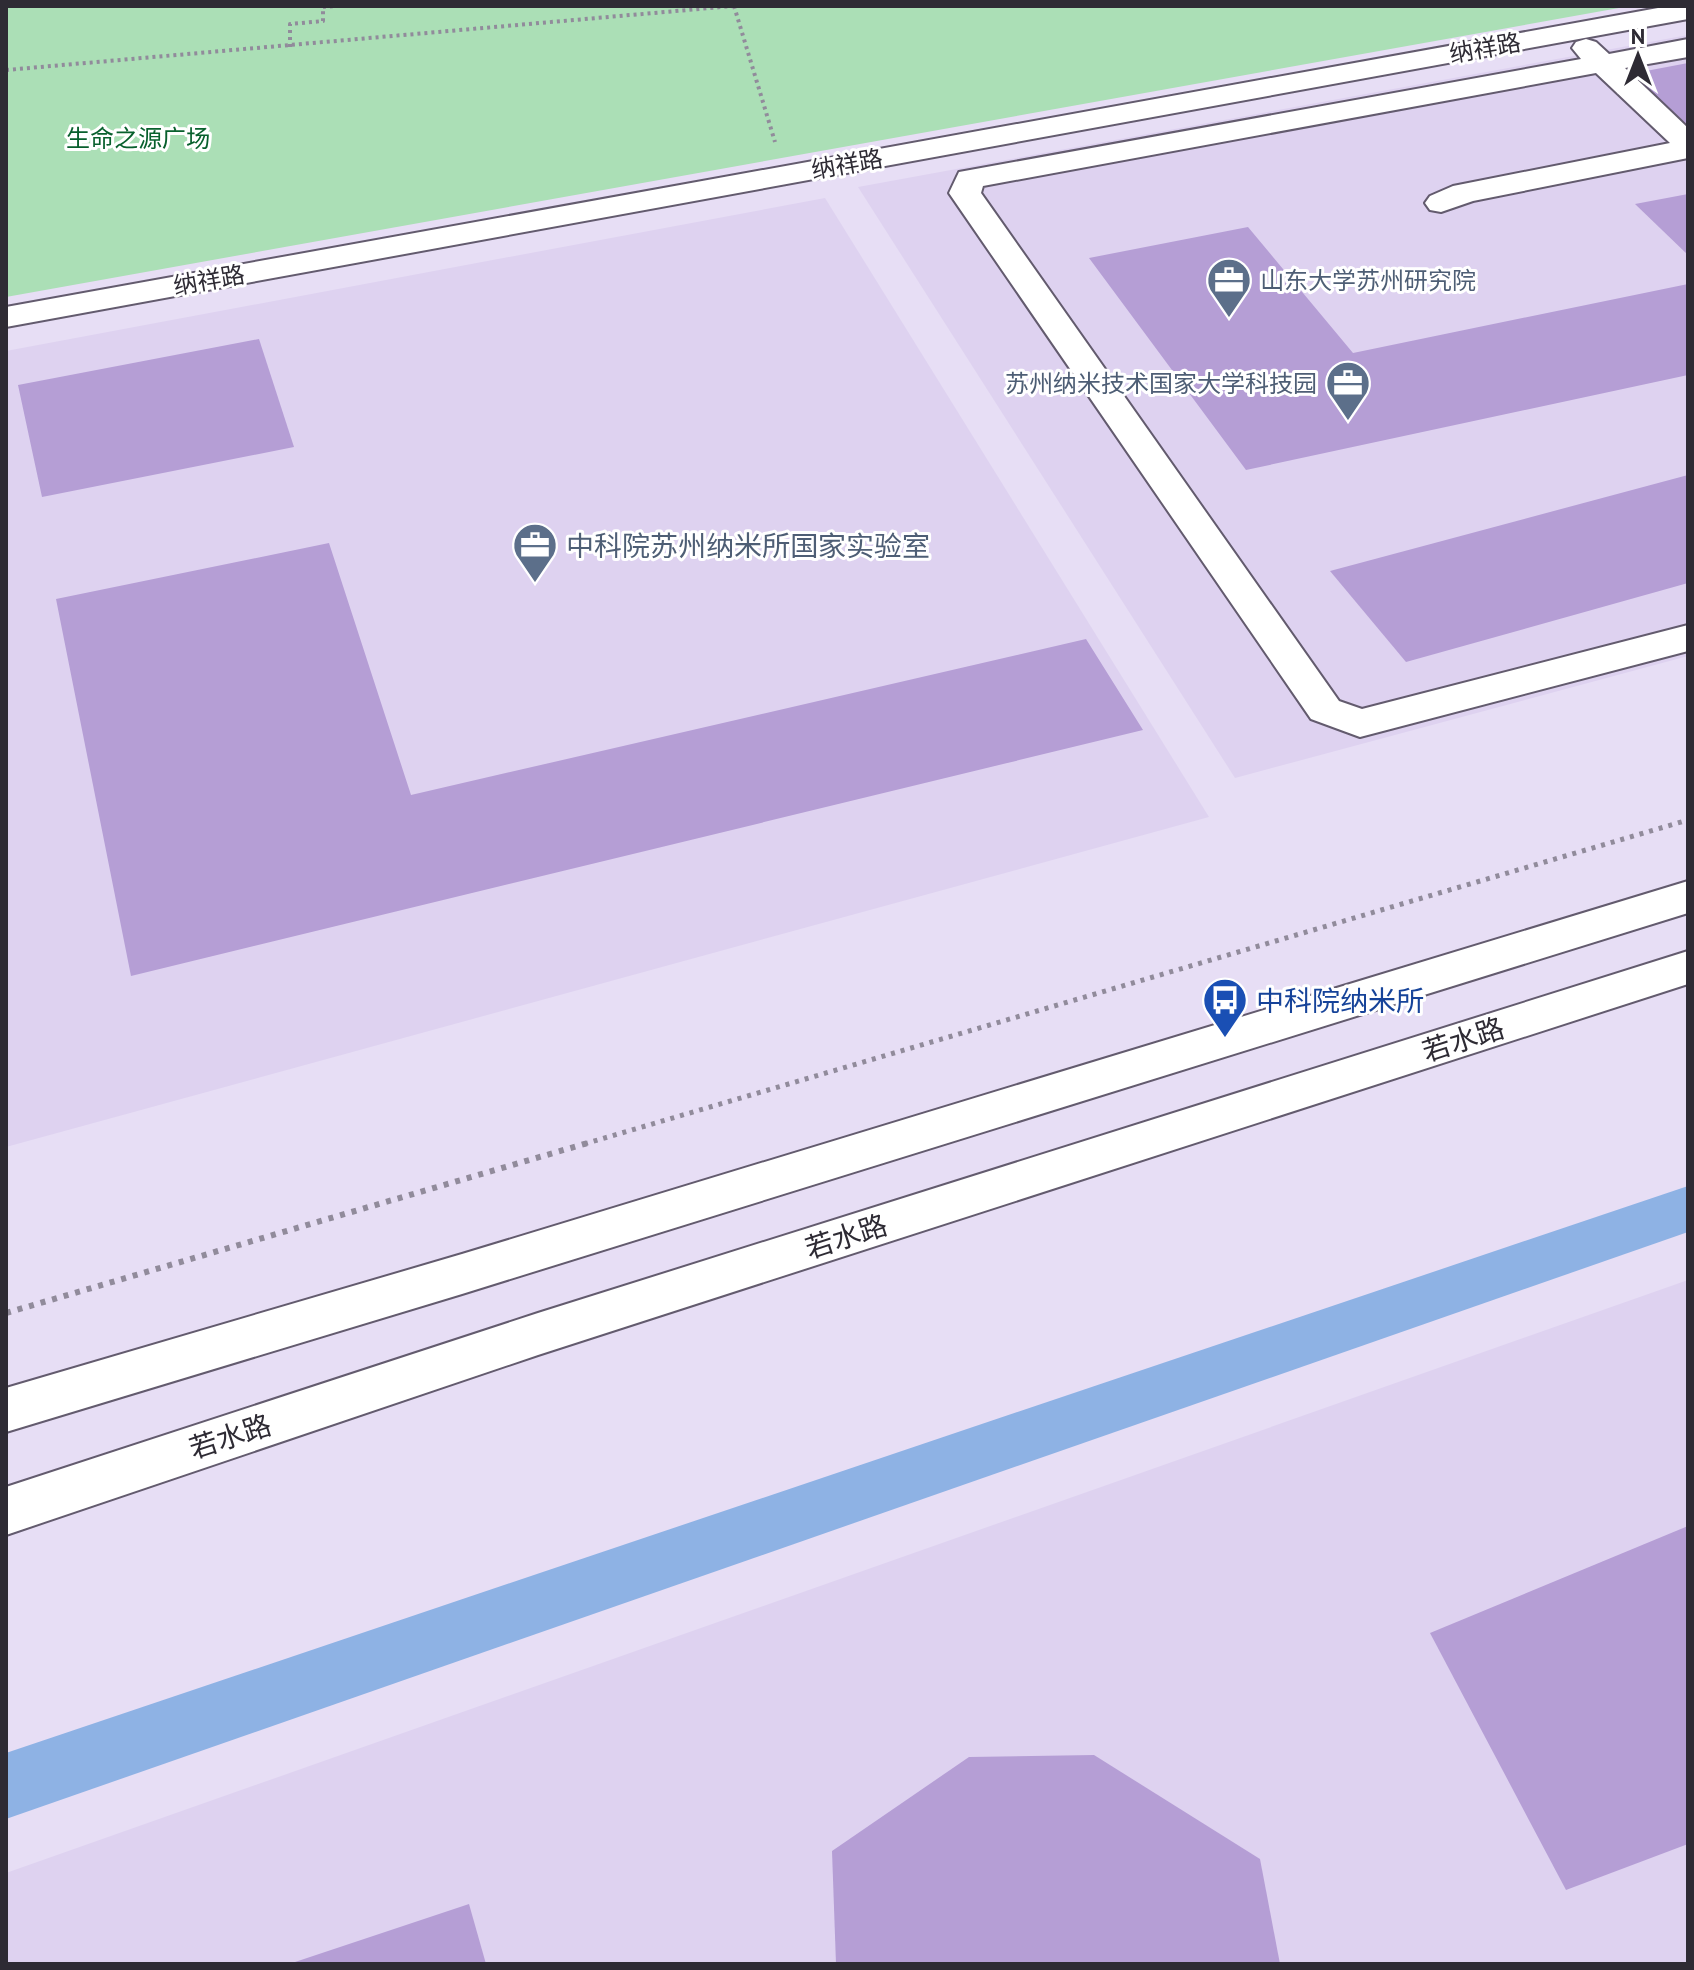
<svg xmlns="http://www.w3.org/2000/svg" width="1694" height="1970" font-family="'PT Sans','Noto Sans SC',sans-serif">
	<rect width="100%" height="100%" fill="#e7def5"/>
	<!-- built -->
	<g fill="#ded2f0">
		<path d="M 1688,35 L 1688,656 L 1235,778 L 858,187 Z"/>
		<path d="M 825,198 L 1209,817 L 6,1147 L 6,351 Z"/>
		<path d="M 1688,1280 L 1688,1964 L 6,1964 L 6,1873 Z"/>
	</g>
	<!-- green -->
	<path fill="#abdfb6" d="M 6,6 L 1630,6 L 6,297 Z"/>
	<g fill="none" stroke-linecap="round" stroke-linejoin="round">
		<!-- canal -->
		<path fill="#8eb2e4" fill-rule="evenodd" d="M 1688,1186 L 1688,1232 L 6,1819 L 6,1753 Z"/>
	</g>
	<!-- building -->
	<g fill="#b59ed5">
		<path d="M 1688,63 L 1688,125 L 1630,74 Z"/>
		<path d="M 1688,194 L 1688,255 L 1635,204 Z"/>
		<path d="M 1248,227 L 1353,353 L 1688,284 L 1688,375 L 1246,470 L 1089,258 Z"/>
		<path d="M 259,339 L 294,447 L 42,497 L 18,385 Z"/>
		<path d="M 1688,475 L 1688,583 L 1406,662 L 1330,571 Z"/>
		<path d="M 329,543 L 411,795 L 1086,639 L 1143,730 L 131,976 L 56,599 Z"/>
		<path d="M 1688,1526 L 1688,1844 L 1566,1890 L 1430,1633 Z"/>
		<path d="M 1094,1755 L 1260,1859 L 1280,1964 L 836,1964 L 832,1851 L 969,1757 Z"/>
		<path d="M 469,1904 L 486,1964 L 292,1964 L 292,1963 Z"/>
	</g>
	<g fill="none" stroke-linecap="round" stroke-linejoin="round">
		<!-- minor casing -->
		<g stroke="#635b6e" stroke-width="4">
			<g id="minor">
				<path d="M 1669,6 L 1688,6 L 1688,19 L 6,327 L 6,307 Z"/>
				<path d="M 1586,39 L 1596,42 L 1609,54 L 1688,39 L 1688,57 L 1625,68 L 1688,128 L 1688,158 L 1473,201 L 1441,212 L 1430,210 L 1425,203 L 1430,196 L 1453,186 L 1670,143 L 1596,73 L 983,186 L 981,193 L 1339,701 L 1362,709 L 1688,625 L 1688,651 L 1360,737 L 1311,719 L 949,193 L 959,172 L 970,170 L 1581,59 L 1572,48 L 1576,42 Z"/>
			</g>
		</g>
		<!-- major casing -->
		<g stroke="#635b6e" stroke-width="4">
			<g id="major">
				<path d="M 1688,881 L 1688,913 L 462,1294 L 6,1432 L 6,1388 L 462,1254 Z"/>
				<path d="M 1688,951 L 1688,984 L 538,1355 L 6,1535 L 6,1487 L 538,1313 Z"/>
			</g>
		</g>
		<!-- path-far2 -->
		<g stroke="#918b9b" stroke-width="4" stroke-dasharray="3 4" stroke-linecap="butt">
			<path d="M 734,6 L 775,142"/>
			<path d="M 290,47 L 290,24 L 323,21 L 323,7 L 336,6"/>
			<path d="M 6,70 L 733,6"/>
		</g>
		<!-- path-far1 -->
		<path stroke="#918b9b" stroke-width="5" stroke-dasharray="4 6" stroke-linecap="butt" d="M 584,1144 L 1688,820"/>
		<!-- path -->
		<path stroke="#918b9b" stroke-width="6" stroke-dasharray="5 7" stroke-linecap="butt" d="M 6,1313 L 591,1142"/>
		<!-- minor -->
		<use href="#minor" fill="#fff" fill-rule="evenodd"/>
		<!-- major -->
		<use href="#major" fill="#fff" fill-rule="evenodd"/>
	</g>
	<!-- icons -->
	<defs>
		<g id="office-pin" transform="scale(2.3)"><path d="M0 17L-7.5 6A9.5 9.5 0 1 1 7.5 6Z" fill="#5c6f8a" stroke="#fff"/><path d="M-6-3h4V-5.5h4V-3h4V5H-6ZM-1-4.5V-3h2v-1.5ZM-6 0V1H6V0Z" fill="#fff"/></g>
		<g id="bus-pin" transform="scale(2.3)"><path d="M0 17L-7.5 6A9.5 9.5 0 1 1 7.5 6Z" fill="#1a4fb4" stroke="#fff"/><path d="M-5-6H5V4H4V6H2V4H-2V6H-4V4H-5ZM-3.5-4V0h7V-4ZM-3.5 1.2v1.5H-2V1.2ZM2 1.2v1.5H3.5V1.2Z" fill="#fff"/></g>
	</defs>
	<g fill-rule="evenodd">
		<use href="#office-pin" x="1229" y="280"/>
		<use href="#office-pin" x="1348" y="383"/>
		<use href="#office-pin" x="535" y="545"/>
		<use href="#bus-pin" x="1225" y="1000"/>
	</g>
	<g text-anchor="middle" dominant-baseline="central" stroke-width="6" stroke-linejoin="round" paint-order="stroke">
		<!-- far-street labels -->
		<g font-size="24" fill="#2e2b34" stroke="#fff">
			<text transform="translate(1485 48) rotate(-10)">纳祥路</text>
			<text transform="translate(847 164) rotate(-10)">纳祥路</text>
			<text transform="translate(209 280) rotate(-10)">纳祥路</text>
		</g>
		<!-- far-park labels -->
		<g font-size="24" fill="#08602d" stroke="#fff">
			<text x="138" y="138">生命之源广场</text>
		</g>
		<!-- far-service labels -->
		<g font-size="24" fill="#4e5e75" stroke="#fff" text-anchor="start">
			<text x="1260" y="280">山东大学苏州研究院</text>
			<text x="1317" y="383" text-anchor="end">苏州纳米技术国家大学科技园</text>
		</g>
		<!-- service labels -->
		<g font-size="28" fill="#4e5e75" stroke="#fff" text-anchor="start">
			<text x="566" y="545">中科院苏州纳米所国家实验室</text>
		</g>
		<!-- transit labels -->
		<g font-size="28" fill="#164399" stroke="#fff" text-anchor="start">
			<text x="1256" y="1000">中科院纳米所</text>
		</g>
		<!-- street labels -->
		<g font-size="28" fill="#2e2b34" stroke="#fff">
			<text transform="translate(1463 1039) rotate(-18)">若水路</text>
			<text transform="translate(846 1236) rotate(-18)">若水路</text>
			<text transform="translate(230 1436) rotate(-18)">若水路</text>
		</g>
	</g>
	<!-- border -->
	<rect width="1694" height="1970" fill="none" stroke="#2e2b34" stroke-width="16"/>
	<!-- north arrow -->
	<g transform="translate(1638 56)" stroke="#ffffff" stroke-width="6" paint-order="stroke">
	<path d="M0-6L14 30L0 20L-14 30Z" fill="#2e2b34"/>
	<text y="-12" font-size="22" font-weight="bold" text-anchor="middle" fill="#2e2b34">N</text>
	</g>
</svg>
